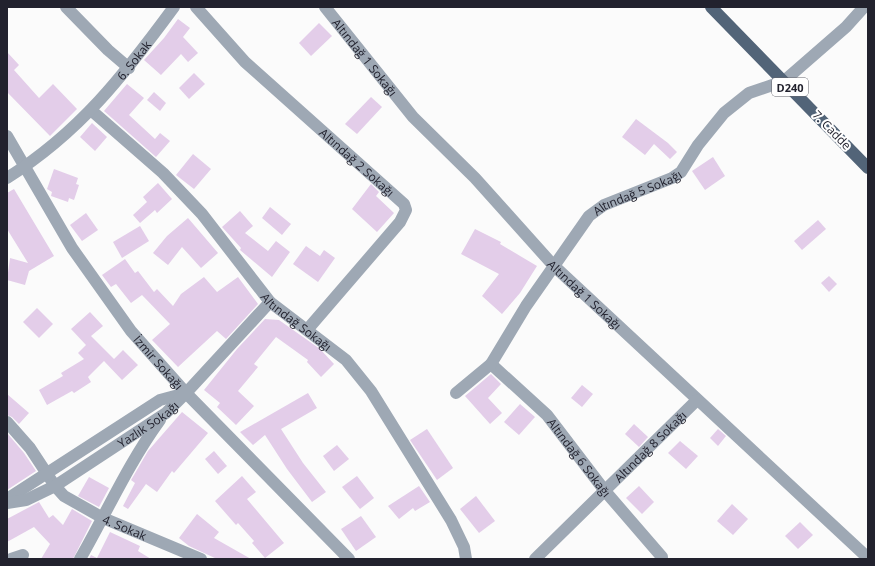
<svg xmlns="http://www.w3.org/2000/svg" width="875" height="566" font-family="'Open Sans',sans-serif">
	<rect width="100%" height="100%" fill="#fbfbfb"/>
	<!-- building -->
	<g fill="#e3cde9">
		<path d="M 178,19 L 190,28 L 183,37 L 198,53 L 188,62 L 181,54 L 161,75 L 144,60 L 164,38 Z"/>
		<path d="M 319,23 L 332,36 L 311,56 L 299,43 Z"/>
		<path d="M 7,52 L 19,65 L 14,70 L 39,98 L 53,84 L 77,109 L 50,136 L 7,92 Z"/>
		<path d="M 194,73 L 205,84 L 189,99 L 179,88 Z"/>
		<path d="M 127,84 L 144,98 L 129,115 L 155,139 L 160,133 L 170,141 L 156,157 L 104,111 Z"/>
		<path d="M 154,92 L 166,103 L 160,111 L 147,100 Z"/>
		<path d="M 371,97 L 382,107 L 357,134 L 345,124 Z"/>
		<path d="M 636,119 L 668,143 L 677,152 L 670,159 L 654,144 L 645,155 L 622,137 Z"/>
		<path d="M 92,123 L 107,137 L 95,151 L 80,137 Z"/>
		<path d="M 193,154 L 211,169 L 194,189 L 176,175 Z"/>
		<path d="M 713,157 L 725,176 L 705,190 L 692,171 Z"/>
		<path d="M 54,169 L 78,178 L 76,184 L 79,185 L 74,200 L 69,198 L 68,202 L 51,196 L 52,192 L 47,189 Z"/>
		<path d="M 158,183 L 172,199 L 157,213 L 155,210 L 140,223 L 133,215 L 147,202 L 143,197 Z"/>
		<path d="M 371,184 L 379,192 L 376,196 L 394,213 L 377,232 L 352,209 Z"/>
		<path d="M 14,189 L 54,256 L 29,271 L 25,285 L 7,280 L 10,258 L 28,263 L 7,229 L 7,193 Z"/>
		<path d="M 270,207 L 291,224 L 282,235 L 262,218 Z"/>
		<path d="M 240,211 L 253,226 L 245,233 L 268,251 L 276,241 L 290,252 L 272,277 L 240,250 L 241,248 L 222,227 Z"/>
		<path d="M 86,213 L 98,230 L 82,241 L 70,225 Z"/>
		<path d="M 188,218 L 218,253 L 201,268 L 182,247 L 168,265 L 153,253 L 167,236 Z"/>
		<path d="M 818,220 L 826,229 L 802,250 L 794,241 Z"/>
		<path d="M 140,226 L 149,241 L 122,258 L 113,242 Z"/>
		<path d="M 475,229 L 501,242 L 500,244 L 537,266 L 520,293 L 502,314 L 482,296 L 499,274 L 461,254 Z"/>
		<path d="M 306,246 L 320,256 L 324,250 L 335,258 L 318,282 L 293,264 Z"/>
		<path d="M 125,259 L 135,273 L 138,271 L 154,292 L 157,289 L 173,306 L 181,294 L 204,277 L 217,292 L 238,277 L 258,304 L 226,339 L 217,331 L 178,367 L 152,340 L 170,324 L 142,295 L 131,303 L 116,284 L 111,287 L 102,275 Z"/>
		<path d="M 829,276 L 837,284 L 829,292 L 821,283 Z"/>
		<path d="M 37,308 L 53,324 L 39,338 L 23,322 Z"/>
		<path d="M 90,312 L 103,326 L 91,336 L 114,359 L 123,350 L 138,365 L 122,380 L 104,361 L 88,377 L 91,382 L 74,393 L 72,391 L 47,405 L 39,390 L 63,376 L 61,373 L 84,359 L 78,353 L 86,345 L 71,329 Z"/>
		<path d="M 265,319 L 279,320 L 320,349 L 334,364 L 321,377 L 307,362 L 308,360 L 276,337 L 254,364 L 258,367 L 238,391 L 254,406 L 236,425 L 217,407 L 220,403 L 204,390 L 237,349 Z"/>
		<path d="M 491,374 L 501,384 L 488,398 L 502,413 L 490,424 L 465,396 Z"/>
		<path d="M 582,385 L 593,394 L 582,407 L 571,398 Z"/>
		<path d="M 308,393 L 317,408 L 281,429 L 303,463 L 326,492 L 312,502 L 287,469 L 265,435 L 253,445 L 240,432 Z"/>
		<path d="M 7,394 L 29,413 L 19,424 L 12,417 L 7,415 Z"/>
		<path d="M 520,404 L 535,417 L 519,435 L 504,422 Z"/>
		<path d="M 182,412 L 208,433 L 174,473 L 172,471 L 157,492 L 146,484 L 128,509 L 123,506 L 135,483 L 131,480 L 134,475 L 148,451 Z"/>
		<path d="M 634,424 L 648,437 L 639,447 L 625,434 Z"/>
		<path d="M 427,429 L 453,468 L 437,480 L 410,440 Z"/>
		<path d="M 718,429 L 726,436 L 718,446 L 710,438 Z"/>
		<path d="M 7,433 L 24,453 L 36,471 L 7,490 Z"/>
		<path d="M 680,441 L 698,456 L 686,469 L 668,453 Z"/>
		<path d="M 337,445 L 349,459 L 334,471 L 323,456 Z"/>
		<path d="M 214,451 L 227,466 L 218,474 L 205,459 Z"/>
		<path d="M 242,476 L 256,492 L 247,499 L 284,543 L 265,558 L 252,543 L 254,541 L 238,523 L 236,525 L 215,501 Z"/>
		<path d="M 357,476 L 374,498 L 360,509 L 342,487 Z"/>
		<path d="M 89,477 L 109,488 L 99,507 L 78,496 Z"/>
		<path d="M 419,486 L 430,502 L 415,511 L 413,508 L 399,519 L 388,506 Z"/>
		<path d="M 639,486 L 654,502 L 642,514 L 626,498 Z"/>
		<path d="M 476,496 L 495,521 L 479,533 L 460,509 Z"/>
		<path d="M 39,502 L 49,518 L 53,515 L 63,525 L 72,509 L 92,521 L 73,559 L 41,559 L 50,544 L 34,527 L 7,542 L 7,519 Z"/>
		<path d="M 732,504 L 748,519 L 733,535 L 717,521 Z"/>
		<path d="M 197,514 L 219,532 L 214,538 L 251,559 L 217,559 L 189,546 L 179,538 Z"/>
		<path d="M 361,516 L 376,537 L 356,551 L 341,529 Z"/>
		<path d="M 800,522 L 813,535 L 798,549 L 785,536 Z"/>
		<path d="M 110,532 L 140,546 L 138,551 L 151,559 L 89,559 L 91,555 L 97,558 Z"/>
	</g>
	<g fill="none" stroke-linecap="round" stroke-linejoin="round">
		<!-- minor -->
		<g stroke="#9ea8b4" stroke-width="12">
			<path d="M 66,7 L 108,50 L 129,68"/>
			<path id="s1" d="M 196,7 L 245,62 L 404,204 L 406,210 L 400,222 L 307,330"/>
			<path id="s2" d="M 325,7 L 413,117 L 475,178 L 553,265 L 868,558"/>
			<path id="s3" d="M 92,111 L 163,173 L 202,214 L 270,302 L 346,360 L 371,391 L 451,520 L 464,547 L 466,559"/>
			<path id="s4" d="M 7,136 L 72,248 L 131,331 L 186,393 L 349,559"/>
			<path id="s5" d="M 7,178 C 80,132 124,75 174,7"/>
			<path id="s6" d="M 491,364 L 547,415 L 605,491 L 662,557"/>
			<path id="s7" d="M 456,393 L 491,364 L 526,306 L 589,216 L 604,205 L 672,178 L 681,172 L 698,145 L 724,113 L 749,93 L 784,81 L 846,27 L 864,7"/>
			<path id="s8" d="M 7,422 L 30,448 L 55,486 L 64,496 L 103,518 L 201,559"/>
			<path d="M 7,499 L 160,400 L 186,393"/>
			<path id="s9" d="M 7,503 L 26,500 L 55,486 L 166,413 L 186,393 L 270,302"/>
			<path d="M 11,559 L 23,555"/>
			<path d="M 80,559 C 107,512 128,464 160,420"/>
			<path id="s10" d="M 535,559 L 697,400"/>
		</g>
		<!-- major -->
		<path stroke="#526478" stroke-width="12" d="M 711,7 L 868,168"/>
	</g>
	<g text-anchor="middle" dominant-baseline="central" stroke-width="4" stroke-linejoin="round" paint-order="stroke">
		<!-- shield labels -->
		<rect fill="#fff" stroke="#64646d" stroke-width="1" x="772" y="78" width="36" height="18" rx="3"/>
		<g font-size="11" font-weight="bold" fill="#22222e">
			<text x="790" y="87">D240</text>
		</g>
		<!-- street labels -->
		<g font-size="12" fill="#22222e" stroke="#fff">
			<text stroke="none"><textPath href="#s2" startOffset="64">Altındağ 1 Sokağı</textPath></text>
			<text stroke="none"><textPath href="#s5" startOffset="174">6. Sokak</textPath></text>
			<text transform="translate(832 130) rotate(46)">7. Cadde</text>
			<text stroke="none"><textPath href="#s1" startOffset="224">Altındağ 2 Sokağı</textPath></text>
			<text stroke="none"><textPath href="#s7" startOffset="277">Altındağ 5 Sokağı</textPath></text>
			<text stroke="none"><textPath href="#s2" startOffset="388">Altındağ 1 Sokağı</textPath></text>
			<text stroke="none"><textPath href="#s3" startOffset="295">Altındağ Sokağı</textPath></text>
			<text stroke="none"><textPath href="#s4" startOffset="273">İzmir Sokağı</textPath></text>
			<text stroke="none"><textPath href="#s9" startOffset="163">Yazlık Sokağı</textPath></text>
			<text stroke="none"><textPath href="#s10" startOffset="161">Altındağ 8 Sokağı</textPath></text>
			<text stroke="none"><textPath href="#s6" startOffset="129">Altındağ 6 Sokağı</textPath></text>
			<text stroke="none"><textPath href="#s8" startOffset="162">4. Sokak</textPath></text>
		</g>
	</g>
	<!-- border -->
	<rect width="875" height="566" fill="none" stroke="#22222e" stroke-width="16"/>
</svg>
